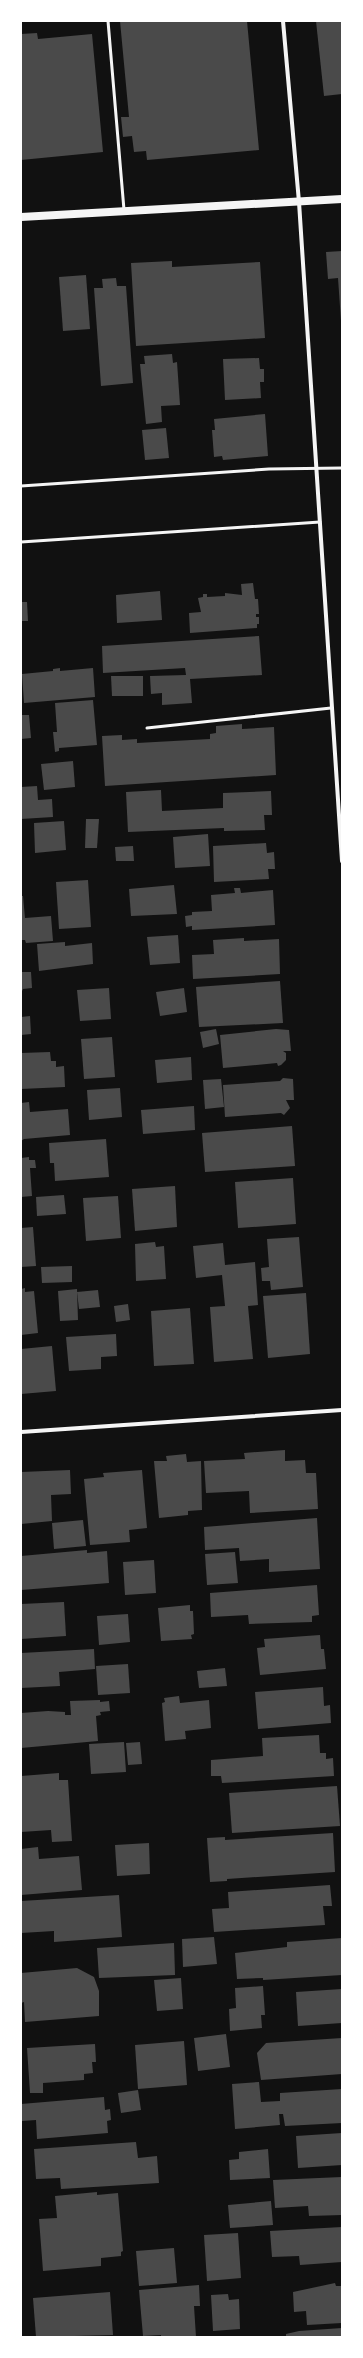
<svg xmlns="http://www.w3.org/2000/svg" width="363" height="2358" font-family="'Times New Roman',serif">
	<rect width="100%" height="100%" fill="#111"/>
	<!-- building -->
	<g fill="#4a4a4a">
		<path d="M 120,21 L 247,21 L 259,150 L 147,160 L 146,151 L 134,152 L 132,136 L 123,137 L 121,117 L 129,117 Z"/>
		<path d="M 316,21 L 342,21 L 342,94 L 324,96 Z"/>
		<path d="M 37,33 L 38,39 L 92,34 L 103,152 L 21,160 L 21,34 Z"/>
		<path d="M 342,251 L 342,321 L 341,321 L 338,278 L 328,279 L 326,252 Z"/>
		<path d="M 172,261 L 172,267 L 260,262 L 265,338 L 136,346 L 131,263 Z"/>
		<path d="M 86,275 L 90,329 L 63,331 L 59,277 Z"/>
		<path d="M 116,278 L 117,286 L 126,286 L 133,383 L 101,386 L 94,288 L 103,288 L 102,279 Z"/>
		<path d="M 172,354 L 173,363 L 177,362 L 180,405 L 161,406 L 162,422 L 146,424 L 140,364 L 145,364 L 144,356 Z"/>
		<path d="M 259,358 L 260,369 L 264,369 L 264,382 L 260,382 L 261,398 L 225,400 L 223,359 Z"/>
		<path d="M 265,414 L 268,456 L 223,460 L 222,456 L 214,457 L 212,430 L 215,430 L 214,419 Z"/>
		<path d="M 166,428 L 169,458 L 145,460 L 142,430 Z"/>
		<path d="M 253,583 L 255,599 L 258,599 L 259,614 L 256,614 L 256,617 L 259,617 L 259,624 L 257,624 L 257,628 L 190,633 L 189,613 L 201,612 L 198,598 L 203,597 L 203,594 L 207,594 L 207,597 L 225,596 L 225,593 L 242,595 L 241,584 Z"/>
		<path d="M 160,591 L 162,620 L 117,623 L 116,595 Z"/>
		<path d="M 21,602 L 27,602 L 28,621 L 21,621 Z"/>
		<path d="M 259,636 L 262,675 L 190,679 L 192,703 L 162,705 L 162,693 L 151,694 L 150,676 L 186,675 L 185,668 L 103,673 L 102,646 Z"/>
		<path d="M 60,668 L 60,671 L 93,668 L 95,697 L 24,703 L 22,674 L 53,671 L 53,669 Z"/>
		<path d="M 111,676 L 143,676 L 143,696 L 112,696 Z"/>
		<path d="M 93,700 L 97,745 L 59,748 L 59,751 L 55,752 L 53,732 L 57,732 L 55,703 Z"/>
		<path d="M 21,715 L 29,715 L 31,738 L 21,739 Z"/>
		<path d="M 242,724 L 242,729 L 274,727 L 276,775 L 105,786 L 102,736 L 122,735 L 122,740 L 137,739 L 137,743 L 210,739 L 210,734 L 216,733 L 216,726 Z"/>
		<path d="M 73,761 L 75,787 L 44,790 L 41,764 Z"/>
		<path d="M 37,786 L 38,800 L 52,799 L 53,817 L 21,819 L 21,787 Z"/>
		<path d="M 161,790 L 162,811 L 223,808 L 223,793 L 271,791 L 272,815 L 264,815 L 265,830 L 224,831 L 224,828 L 128,832 L 126,792 Z"/>
		<path d="M 86,819 L 99,819 L 97,848 L 85,848 Z"/>
		<path d="M 64,821 L 66,850 L 35,853 L 34,823 Z"/>
		<path d="M 208,834 L 210,866 L 175,868 L 173,837 Z"/>
		<path d="M 266,843 L 267,853 L 274,852 L 275,869 L 268,869 L 269,879 L 214,882 L 213,846 Z"/>
		<path d="M 133,846 L 134,861 L 116,861 L 115,847 Z"/>
		<path d="M 88,880 L 91,927 L 59,929 L 56,882 Z"/>
		<path d="M 174,885 L 177,914 L 131,916 L 129,889 Z"/>
		<path d="M 234,888 L 240,888 L 241,893 L 273,890 L 275,925 L 192,930 L 192,926 L 186,927 L 185,916 L 192,915 L 192,912 L 212,911 L 211,895 L 235,893 Z"/>
		<path d="M 21,896 L 23,896 L 25,918 L 51,916 L 53,941 L 26,943 L 25,940 L 21,940 Z"/>
		<path d="M 178,935 L 180,963 L 150,965 L 147,937 Z"/>
		<path d="M 244,938 L 244,941 L 279,939 L 280,974 L 193,979 L 192,955 L 214,954 L 213,940 Z"/>
		<path d="M 65,942 L 65,946 L 92,943 L 93,964 L 39,971 L 37,944 Z"/>
		<path d="M 21,972 L 31,972 L 32,988 L 23,989 L 21,993 Z"/>
		<path d="M 280,981 L 283,1023 L 199,1027 L 196,987 Z"/>
		<path d="M 109,988 L 111,1019 L 80,1021 L 77,990 Z"/>
		<path d="M 184,988 L 187,1012 L 160,1016 L 156,992 Z"/>
		<path d="M 30,1016 L 31,1034 L 21,1035 L 21,1017 Z"/>
		<path d="M 216,1029 L 219,1044 L 203,1048 L 200,1032 Z"/>
		<path d="M 276,1029 L 289,1030 L 291,1051 L 283,1051 L 286,1053 L 286,1060 L 281,1065 L 278,1066 L 277,1063 L 223,1068 L 220,1035 Z"/>
		<path d="M 112,1037 L 115,1077 L 84,1079 L 81,1039 Z"/>
		<path d="M 50,1052 L 51,1061 L 56,1061 L 56,1067 L 64,1066 L 65,1087 L 21,1089 L 21,1053 Z"/>
		<path d="M 191,1057 L 192,1080 L 157,1083 L 155,1060 Z"/>
		<path d="M 283,1078 L 293,1079 L 294,1100 L 286,1100 L 290,1108 L 284,1115 L 281,1113 L 225,1117 L 223,1085 L 280,1081 Z"/>
		<path d="M 221,1079 L 224,1107 L 205,1109 L 203,1080 Z"/>
		<path d="M 120,1088 L 122,1117 L 89,1120 L 87,1090 Z"/>
		<path d="M 29,1102 L 30,1112 L 68,1109 L 70,1135 L 24,1139 L 21,1141 L 21,1103 Z"/>
		<path d="M 194,1106 L 195,1130 L 143,1134 L 141,1110 Z"/>
		<path d="M 292,1126 L 295,1166 L 205,1172 L 202,1133 Z"/>
		<path d="M 106,1139 L 109,1177 L 55,1181 L 54,1163 L 50,1163 L 49,1143 Z"/>
		<path d="M 29,1157 L 29,1160 L 35,1160 L 36,1168 L 30,1168 L 32,1196 L 21,1197 L 21,1158 Z"/>
		<path d="M 293,1178 L 296,1224 L 238,1228 L 235,1182 Z"/>
		<path d="M 175,1186 L 177,1227 L 135,1231 L 132,1189 Z"/>
		<path d="M 64,1195 L 66,1214 L 37,1216 L 36,1197 Z"/>
		<path d="M 118,1196 L 121,1238 L 86,1241 L 83,1198 Z"/>
		<path d="M 33,1227 L 36,1266 L 21,1267 L 21,1228 Z"/>
		<path d="M 299,1237 L 303,1287 L 271,1290 L 270,1281 L 262,1281 L 261,1268 L 269,1267 L 267,1239 Z"/>
		<path d="M 155,1242 L 156,1247 L 164,1246 L 166,1279 L 136,1281 L 135,1244 Z"/>
		<path d="M 223,1243 L 225,1265 L 255,1262 L 258,1305 L 248,1306 L 253,1359 L 214,1362 L 210,1307 L 225,1306 L 222,1275 L 196,1278 L 193,1246 Z"/>
		<path d="M 72,1266 L 72,1282 L 42,1283 L 41,1267 Z"/>
		<path d="M 25,1288 L 25,1292 L 34,1291 L 38,1333 L 21,1335 L 21,1289 Z"/>
		<path d="M 77,1289 L 78,1320 L 60,1321 L 58,1291 Z"/>
		<path d="M 98,1290 L 100,1307 L 79,1309 L 77,1292 Z"/>
		<path d="M 306,1293 L 310,1354 L 268,1358 L 263,1296 Z"/>
		<path d="M 128,1304 L 130,1320 L 116,1322 L 114,1306 Z"/>
		<path d="M 190,1308 L 194,1364 L 154,1366 L 151,1311 Z"/>
		<path d="M 116,1334 L 117,1356 L 101,1357 L 101,1369 L 69,1371 L 66,1337 Z"/>
		<path d="M 52,1346 L 56,1391 L 21,1394 L 21,1349 Z"/>
		<path d="M 285,1450 L 285,1461 L 305,1460 L 306,1473 L 316,1473 L 318,1509 L 250,1513 L 249,1491 L 206,1493 L 204,1461 L 245,1459 L 244,1453 Z"/>
		<path d="M 186,1454 L 187,1462 L 201,1461 L 202,1510 L 188,1511 L 188,1515 L 159,1518 L 154,1461 L 167,1461 L 166,1456 Z"/>
		<path d="M 70,1470 L 71,1494 L 51,1495 L 52,1521 L 21,1524 L 21,1472 Z"/>
		<path d="M 142,1470 L 147,1528 L 129,1530 L 130,1542 L 90,1545 L 84,1479 L 104,1477 L 103,1473 Z"/>
		<path d="M 317,1518 L 320,1569 L 269,1572 L 269,1559 L 240,1561 L 239,1548 L 205,1550 L 204,1527 Z"/>
		<path d="M 83,1520 L 86,1546 L 54,1549 L 52,1523 Z"/>
		<path d="M 87,1550 L 87,1553 L 107,1551 L 109,1583 L 21,1590 L 21,1556 Z"/>
		<path d="M 235,1552 L 238,1583 L 207,1585 L 205,1554 Z"/>
		<path d="M 154,1560 L 156,1593 L 125,1595 L 123,1562 Z"/>
		<path d="M 317,1585 L 319,1615 L 312,1616 L 312,1622 L 249,1624 L 248,1615 L 211,1617 L 210,1593 Z"/>
		<path d="M 64,1602 L 66,1636 L 21,1639 L 21,1604 Z"/>
		<path d="M 190,1605 L 190,1611 L 193,1611 L 194,1634 L 191,1635 L 192,1639 L 161,1641 L 158,1608 Z"/>
		<path d="M 128,1614 L 130,1642 L 99,1645 L 97,1616 Z"/>
		<path d="M 320,1635 L 321,1649 L 324,1649 L 326,1669 L 260,1675 L 257,1648 L 265,1647 L 264,1639 Z"/>
		<path d="M 94,1649 L 95,1669 L 59,1672 L 60,1686 L 21,1688 L 21,1653 Z"/>
		<path d="M 128,1664 L 130,1693 L 98,1695 L 96,1666 Z"/>
		<path d="M 225,1668 L 227,1686 L 199,1688 L 197,1671 Z"/>
		<path d="M 323,1687 L 324,1706 L 330,1705 L 331,1723 L 258,1729 L 255,1692 Z"/>
		<path d="M 179,1696 L 180,1703 L 209,1700 L 211,1728 L 185,1731 L 186,1739 L 165,1741 L 162,1703 L 165,1702 L 164,1698 Z"/>
		<path d="M 100,1700 L 100,1702 L 109,1701 L 110,1711 L 100,1712 L 101,1715 L 96,1716 L 98,1741 L 21,1748 L 21,1713 L 48,1711 L 65,1712 L 65,1715 L 71,1715 L 70,1701 Z"/>
		<path d="M 319,1735 L 320,1753 L 326,1753 L 326,1759 L 333,1758 L 334,1776 L 222,1783 L 221,1776 L 211,1776 L 211,1760 L 263,1756 L 262,1738 Z"/>
		<path d="M 124,1742 L 126,1772 L 91,1774 L 89,1744 Z"/>
		<path d="M 140,1742 L 142,1764 L 128,1765 L 126,1743 Z"/>
		<path d="M 59,1773 L 59,1780 L 68,1780 L 72,1841 L 52,1842 L 51,1830 L 21,1832 L 21,1776 Z"/>
		<path d="M 337,1786 L 340,1826 L 232,1833 L 229,1793 Z"/>
		<path d="M 333,1833 L 335,1872 L 227,1879 L 227,1881 L 210,1882 L 207,1838 L 225,1837 L 225,1840 Z"/>
		<path d="M 149,1843 L 150,1874 L 117,1876 L 115,1845 Z"/>
		<path d="M 38,1847 L 39,1859 L 79,1856 L 82,1890 L 21,1895 L 21,1849 Z"/>
		<path d="M 330,1885 L 332,1906 L 323,1906 L 325,1925 L 214,1932 L 212,1909 L 229,1908 L 228,1892 Z"/>
		<path d="M 119,1895 L 122,1937 L 54,1942 L 54,1931 L 21,1933 L 21,1901 Z"/>
		<path d="M 214,1937 L 217,1964 L 183,1967 L 182,1939 Z"/>
		<path d="M 342,1938 L 342,1975 L 263,1980 L 263,1978 L 237,1979 L 235,1953 L 287,1947 L 287,1942 Z"/>
		<path d="M 174,1943 L 175,1975 L 99,1978 L 97,1948 Z"/>
		<path d="M 77,1968 L 94,1977 L 99,1991 L 99,2016 L 25,2022 L 24,2002 L 21,2003 L 21,1973 Z"/>
		<path d="M 181,1978 L 183,2009 L 157,2011 L 154,1980 Z"/>
		<path d="M 263,1986 L 265,2015 L 261,2015 L 262,2028 L 230,2031 L 229,2009 L 236,2008 L 235,1988 Z"/>
		<path d="M 342,1989 L 342,2023 L 298,2026 L 296,1992 Z"/>
		<path d="M 226,2034 L 230,2067 L 198,2071 L 194,2038 Z"/>
		<path d="M 342,2038 L 342,2074 L 261,2080 L 257,2053 L 266,2043 Z"/>
		<path d="M 184,2041 L 187,2085 L 138,2089 L 135,2045 Z"/>
		<path d="M 95,2044 L 96,2062 L 92,2062 L 93,2073 L 84,2074 L 84,2080 L 43,2083 L 43,2093 L 30,2093 L 27,2048 Z"/>
		<path d="M 259,2082 L 261,2102 L 280,2101 L 280,2093 L 342,2089 L 342,2123 L 285,2126 L 283,2114 L 279,2114 L 280,2125 L 235,2129 L 232,2084 Z"/>
		<path d="M 138,2090 L 141,2110 L 121,2113 L 118,2093 Z"/>
		<path d="M 104,2097 L 105,2110 L 110,2109 L 111,2120 L 107,2121 L 108,2133 L 37,2139 L 36,2120 L 22,2121 L 21,2104 Z"/>
		<path d="M 342,2133 L 342,2165 L 298,2168 L 296,2136 Z"/>
		<path d="M 136,2142 L 138,2158 L 157,2156 L 159,2183 L 61,2189 L 60,2178 L 36,2179 L 34,2149 Z"/>
		<path d="M 268,2149 L 270,2178 L 230,2180 L 229,2160 L 239,2159 L 239,2152 Z"/>
		<path d="M 342,2177 L 342,2215 L 309,2216 L 308,2206 L 275,2208 L 273,2180 Z"/>
		<path d="M 97,2192 L 97,2195 L 118,2193 L 123,2251 L 121,2252 L 121,2256 L 101,2258 L 101,2266 L 43,2271 L 39,2219 L 57,2218 L 55,2196 Z"/>
		<path d="M 271,2201 L 273,2225 L 230,2228 L 228,2205 Z"/>
		<path d="M 342,2227 L 342,2262 L 300,2265 L 299,2256 L 272,2257 L 270,2231 Z"/>
		<path d="M 238,2233 L 241,2278 L 207,2281 L 204,2235 Z"/>
		<path d="M 174,2248 L 177,2283 L 139,2286 L 136,2251 Z"/>
		<path d="M 335,2283 L 336,2286 L 342,2286 L 342,2323 L 307,2325 L 306,2311 L 294,2312 L 293,2292 Z"/>
		<path d="M 199,2285 L 200,2306 L 194,2306 L 196,2337 L 161,2337 L 161,2335 L 143,2336 L 139,2290 Z"/>
		<path d="M 110,2292 L 113,2335 L 36,2337 L 33,2298 Z"/>
		<path d="M 228,2294 L 229,2300 L 239,2299 L 240,2329 L 213,2331 L 211,2295 Z"/>
		<path d="M 342,2328 L 342,2337 L 286,2337 L 286,2334 L 299,2331 Z"/>
	</g>
	<g fill="none" stroke-linecap="round" stroke-linejoin="round">
		<!-- service -->
		<g stroke="#f5f5f5" stroke-width="3">
			<path d="M 108,21 L 124,210"/>
			<path d="M 21,486 L 269,469 L 342,468"/>
			<path d="M 21,542 L 320,522"/>
			<path d="M 147,728 L 331,708"/>
		</g>
		<!-- minor -->
		<g stroke="#f5f5f5" stroke-width="4">
			<path d="M 283,21 L 299,202 L 342,861"/>
			<path d="M 21,1432 L 342,1410"/>
		</g>
		<!-- secondary -->
		<path stroke="#f5f5f5" stroke-width="8" d="M 21,217 L 342,199"/>
	</g>
	<!-- border -->
	<rect width="363" height="2358" fill="none" stroke="#ffffff" stroke-width="44"/>
</svg>
